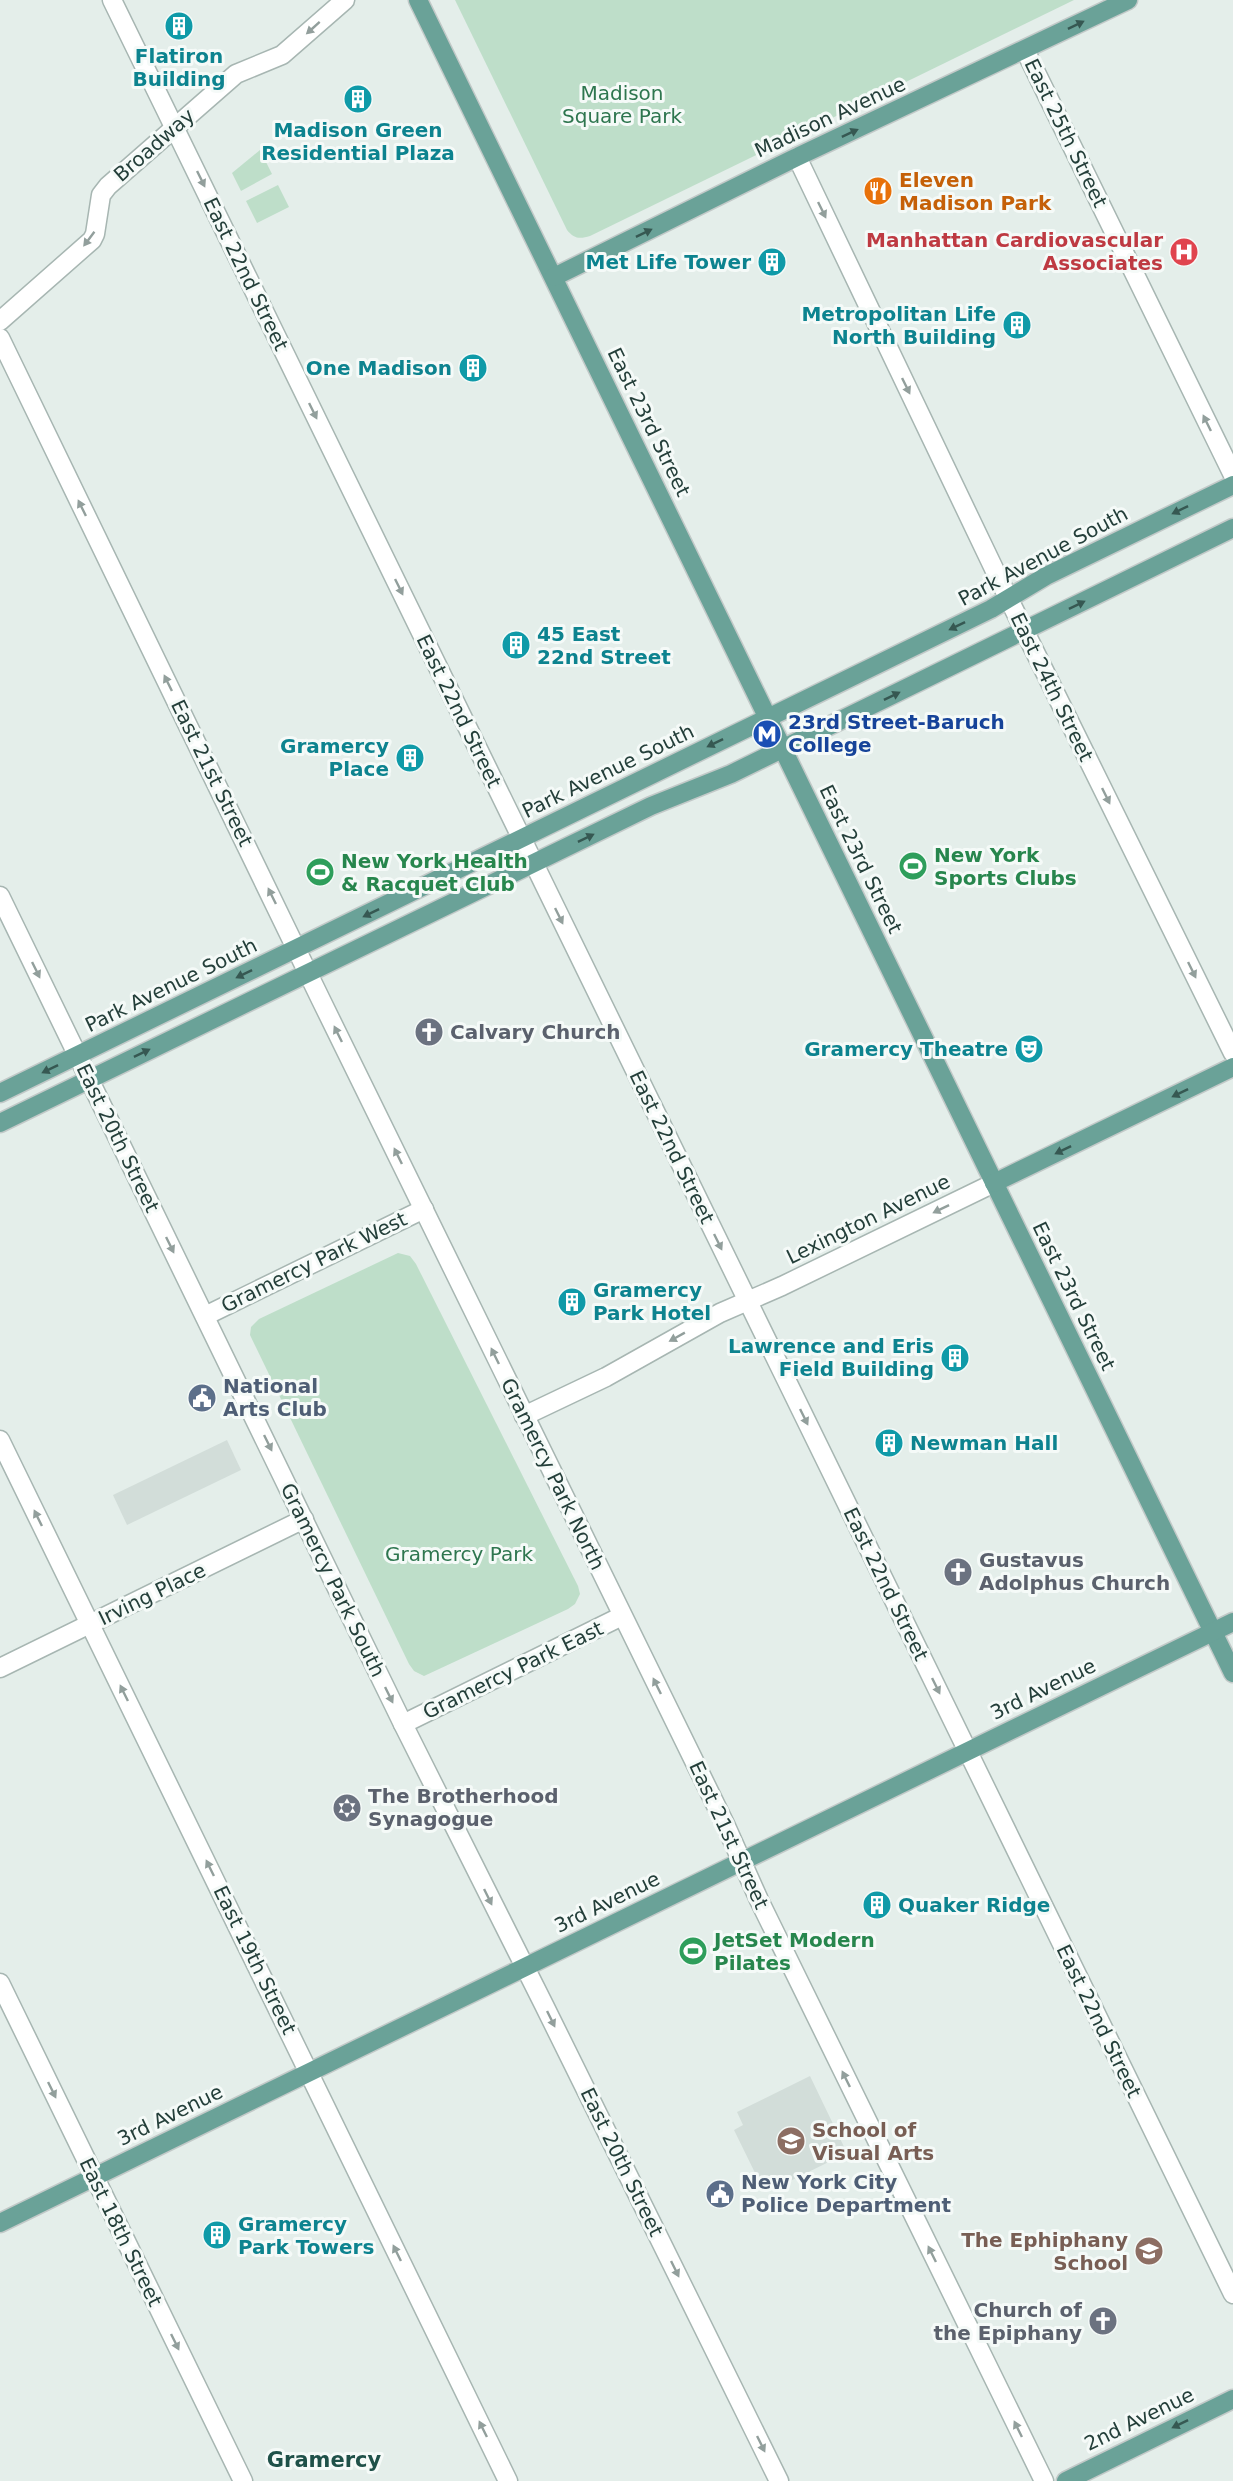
<svg xmlns="http://www.w3.org/2000/svg" width="1233" height="2481" font-family="'DejaVu Sans',sans-serif">
	<rect width="100%" height="100%" fill="#e4eeea"/>
	<!-- built -->
	<g fill="#d2ddd9">
		<path d="M 227,1440 L 241,1470 L 127,1525 L 113,1495 Z"/>
		<path d="M 810,2076 L 847,2153 L 774,2189 L 768,2176 L 759,2181 L 734,2130 L 743,2125 L 737,2112 Z"/>
	</g>
	<!-- green -->
	<g fill="#bedec9">
		<path d="M 455,0 L 1074,0 L 590,236 C 580,239 574,239 567,230 Z"/>
		<path d="M 260,150 L 272,174 L 241,191 L 232,173 Z"/>
		<path d="M 278,185 L 289,207 L 257,223 L 246,201 Z"/>
		<path d="M 398,1253 L 410,1256 L 416,1264 L 578,1586 L 580,1594 L 575,1604 L 568,1609 L 424,1676 L 414,1671 L 409,1664 L 250,1335 L 251,1327 L 259,1319 Z"/>
	</g>
	<g fill="none" stroke-linecap="round" stroke-linejoin="round">
		<!-- minor casing -->
		<g stroke="#a7b6b2" stroke-width="21">
			<g id="minor">
				<path d="M 112,0 L 1233,2294"/>
				<path d="M 1025,50 L 1233,475"/>
				<path d="M 797,157 L 996,573 L 1233,1053"/>
				<path d="M 0,321 L 92,240 L 95,234 L 101,195 L 108,186 L 236,74 L 282,55 L 345,0"/>
				<path d="M 0,338 L 321,1000 L 725,1824 L 759,1900 L 1044,2481"/>
				<path d="M 0,896 L 403,1724 L 544,2005 L 779,2481"/>
				<path d="M 205,1316 L 424,1209"/>
				<path d="M 524,1416 L 606,1377 L 720,1313 L 782,1286 L 994,1183"/>
				<path d="M 0,1440 L 508,2481"/>
				<path d="M 0,1668 L 304,1519"/>
				<path d="M 403,1724 L 622,1616"/>
				<path d="M 0,1983 L 243,2481"/>
			</g>
		</g>
		<!-- major casing -->
		<g stroke="#c2c9c8" stroke-width="21">
			<g id="major">
				<path d="M 418,0 L 1233,1673"/>
				<path d="M 554,277 L 797,157 L 1128,0"/>
				<path d="M 0,1093 L 991,609 L 1046,576 L 1233,485"/>
				<path d="M 0,1123 L 651,806 L 731,774 L 1233,528"/>
				<path d="M 994,1183 L 1233,1067"/>
				<path d="M 0,2223 L 1233,1622"/>
				<path d="M 1066,2481 L 1233,2399"/>
			</g>
		</g>
		<!-- minor -->
		<use href="#minor" stroke="#fff" stroke-width="18"/>
		<!-- major -->
		<use href="#major" stroke="#6aa298" stroke-width="18"/>
	</g>
	<!-- one-way arrows -->
	<defs><path id="oneway-solid" d="M-6-.8H1V-3.2L6.5 0L1 3.2V.8H-6Z" transform="scale(1.5)"/></defs>
	<g fill="#365852">
		<use href="#oneway-solid" transform="translate(1076 25) rotate(-26)"/>
		<use href="#oneway-solid" transform="translate(850 133) rotate(-25)"/>
		<use href="#oneway-solid" transform="translate(644 233) rotate(-26)"/>
		<use href="#oneway-solid" transform="translate(1180 510) rotate(154)"/>
		<use href="#oneway-solid" transform="translate(1077 605) rotate(-26)"/>
		<use href="#oneway-solid" transform="translate(957 626) rotate(154)"/>
		<use href="#oneway-solid" transform="translate(892 696) rotate(-26)"/>
		<use href="#oneway-solid" transform="translate(715 743) rotate(154)"/>
		<use href="#oneway-solid" transform="translate(586 838) rotate(-26)"/>
		<use href="#oneway-solid" transform="translate(371 913) rotate(154)"/>
		<use href="#oneway-solid" transform="translate(244 974) rotate(154)"/>
		<use href="#oneway-solid" transform="translate(142 1053) rotate(-26)"/>
		<use href="#oneway-solid" transform="translate(50 1069) rotate(154)"/>
		<use href="#oneway-solid" transform="translate(1180 1093) rotate(154)"/>
		<use href="#oneway-solid" transform="translate(1063 1150) rotate(154)"/>
		<use href="#oneway-solid" transform="translate(1180 2424) rotate(154)"/>
	</g>
	<g fill="#929f9c">
		<use href="#oneway-solid" transform="translate(313 28) rotate(138)"/>
		<use href="#oneway-solid" transform="translate(201 179) rotate(64)"/>
		<use href="#oneway-solid" transform="translate(822 210) rotate(64)"/>
		<use href="#oneway-solid" transform="translate(89 239) rotate(127)"/>
		<use href="#oneway-solid" transform="translate(906 386) rotate(64)"/>
		<use href="#oneway-solid" transform="translate(313 411) rotate(64)"/>
		<use href="#oneway-solid" transform="translate(1207 423) rotate(-116)"/>
		<use href="#oneway-solid" transform="translate(82 508) rotate(-116)"/>
		<use href="#oneway-solid" transform="translate(399 587) rotate(64)"/>
		<use href="#oneway-solid" transform="translate(168 683) rotate(-116)"/>
		<use href="#oneway-solid" transform="translate(1106 796) rotate(64)"/>
		<use href="#oneway-solid" transform="translate(272 896) rotate(-116)"/>
		<use href="#oneway-solid" transform="translate(559 916) rotate(64)"/>
		<use href="#oneway-solid" transform="translate(36 970) rotate(64)"/>
		<use href="#oneway-solid" transform="translate(1192 970) rotate(64)"/>
		<use href="#oneway-solid" transform="translate(338 1034) rotate(-116)"/>
		<use href="#oneway-solid" transform="translate(398 1156) rotate(-116)"/>
		<use href="#oneway-solid" transform="translate(941 1209) rotate(154)"/>
		<use href="#oneway-solid" transform="translate(718 1242) rotate(64)"/>
		<use href="#oneway-solid" transform="translate(170 1245) rotate(64)"/>
		<use href="#oneway-solid" transform="translate(677 1337) rotate(151)"/>
		<use href="#oneway-solid" transform="translate(495 1356) rotate(-116)"/>
		<use href="#oneway-solid" transform="translate(804 1417) rotate(64)"/>
		<use href="#oneway-solid" transform="translate(268 1443) rotate(64)"/>
		<use href="#oneway-solid" transform="translate(38 1518) rotate(-116)"/>
		<use href="#oneway-solid" transform="translate(657 1686) rotate(-116)"/>
		<use href="#oneway-solid" transform="translate(936 1686) rotate(64)"/>
		<use href="#oneway-solid" transform="translate(124 1693) rotate(-116)"/>
		<use href="#oneway-solid" transform="translate(389 1695) rotate(64)"/>
		<use href="#oneway-solid" transform="translate(210 1868) rotate(-116)"/>
		<use href="#oneway-solid" transform="translate(488 1897) rotate(64)"/>
		<use href="#oneway-solid" transform="translate(551 2019) rotate(64)"/>
		<use href="#oneway-solid" transform="translate(846 2079) rotate(-116)"/>
		<use href="#oneway-solid" transform="translate(52 2090) rotate(64)"/>
		<use href="#oneway-solid" transform="translate(397 2253) rotate(-116)"/>
		<use href="#oneway-solid" transform="translate(932 2254) rotate(-116)"/>
		<use href="#oneway-solid" transform="translate(675 2269) rotate(64)"/>
		<use href="#oneway-solid" transform="translate(175 2342) rotate(64)"/>
		<use href="#oneway-solid" transform="translate(483 2429) rotate(-116)"/>
		<use href="#oneway-solid" transform="translate(1018 2429) rotate(-116)"/>
		<use href="#oneway-solid" transform="translate(761 2444) rotate(64)"/>
	</g>
	<!-- icons -->
	<defs>
		<g id="building-disc" transform="scale(1.5)"><circle r="9.5" fill="#0f9aa8" stroke="#f5faf8"/><path d="M-4-6H4V6H1V3H-1V6H-4ZM-2.5-4.3h1.7v1.8h-1.7ZM.8-4.3h1.7v1.8H.8ZM-2.5-1h1.7V.8h-1.7ZM.8-1h1.7V.8H.8Z" fill="#fff"/></g>
		<g id="restaurant-disc" transform="scale(1.5)"><circle r="9.5" fill="#e8710a" stroke="#f5faf8"/><path d="M-5-6h1v4h1v-4h1v4h1v-4h1v5L-1.5 .5V6h-2V.5L-5-1ZM5-6V6H3V1.5H1.5Q1.5-4 5-6Z" fill="#fff"/></g>
		<g id="hospital-disc" transform="scale(1.5)"><circle r="9.5" fill="#e0444e" stroke="#f5faf8"/><path d="M-5-5h3v3.5h4V-5h3V5h-3V1.5h-4V5h-3Z" fill="#fff"/></g>
		<g id="metro-disc" transform="scale(1.5)"><circle r="9.5" fill="#1a4fb4" stroke="#f5faf8"/><path d="M-5.5 5V-5H-3L0 0L3-5H5.5V5H3V-.5L0 4L-3-.5V5Z" fill="#fff"/></g>
		<g id="stadium-disc" transform="scale(1.5)"><circle r="9.5" fill="#2e9e5b" stroke="#f5faf8"/><path d="M0-5a6.5 5 0 1 0 0 10a6.5 5 0 1 0 0-10ZM-3.5-1.8h7v3.6h-7Z" fill="#fff"/></g>
		<g id="church-disc" transform="scale(1.5)"><circle r="9.5" fill="#6b7280" stroke="#f5faf8"/><path d="M-1.2-6h2.4v3.5h3.3v2.4h-3.3V6h-2.4V-.1h-3.3v-2.4h3.3Z" fill="#fff"/></g>
		<g id="theatre-disc" transform="scale(1.5)"><circle r="9.5" fill="#0f9aa8" stroke="#f5faf8"/><path d="M-5-5.5Q0-4 5-5.5V0Q5 5 0 6Q-5 5-5 0ZM-3.3-2.5H-1v1.5H-3.3ZM1-2.5H3.3v1.5H1ZM-2.8 1Q0 5.5 2.8 1Z" fill="#fff"/></g>
		<g id="civic-disc" transform="scale(1.5)"><circle r="9.5" fill="#5c6f8a" stroke="#f5faf8"/><path d="M-.6-6.5H3V-4.5H.6V-3L4-1V1h2V6H-6V1h2V-1L-.6-3ZM-1.2 2.5V6h2.4V2.5Z" fill="#fff"/></g>
		<g id="synagogue-disc" transform="scale(1.5)"><circle r="9.5" fill="#6b7280" stroke="#f5faf8"/><path d="M0-6.5L5.6 3.2H-5.6ZM0 6.5L5.6-3.2H-5.6Z" fill="#fff"/></g>
		<g id="university-disc" transform="scale(1.5)"><circle r="9.5" fill="#8d6e63" stroke="#f5faf8"/><path d="M0-5L7-2L0 1L-7-2ZM-4 1L0 2.5L4 1V4Q0 6-4 4Z" fill="#fff"/></g>
		<g id="school-disc" transform="scale(1.5)"><circle r="9.5" fill="#8d6e63" stroke="#f5faf8"/><path d="M0-5L7-2L0 1L-7-2ZM-4 1L0 2.5L4 1V4Q0 6-4 4Z" fill="#fff"/></g>
	</defs>
	<g fill-rule="evenodd">
		<use href="#building-disc" x="179" y="26"/>
		<use href="#building-disc" x="358" y="99"/>
		<use href="#restaurant-disc" x="878" y="191"/>
		<use href="#hospital-disc" x="1184" y="252"/>
		<use href="#building-disc" x="772" y="262"/>
		<use href="#building-disc" x="1017" y="325"/>
		<use href="#building-disc" x="473" y="368"/>
		<use href="#building-disc" x="516" y="645"/>
		<use href="#metro-disc" x="767" y="734"/>
		<use href="#building-disc" x="410" y="758"/>
		<use href="#stadium-disc" x="913" y="866"/>
		<use href="#stadium-disc" x="320" y="872"/>
		<use href="#church-disc" x="429" y="1032"/>
		<use href="#theatre-disc" x="1029" y="1049"/>
		<use href="#building-disc" x="572" y="1302"/>
		<use href="#building-disc" x="955" y="1358"/>
		<use href="#civic-disc" x="202" y="1398"/>
		<use href="#building-disc" x="889" y="1443"/>
		<use href="#church-disc" x="958" y="1572"/>
		<use href="#synagogue-disc" x="347" y="1808"/>
		<use href="#building-disc" x="877" y="1905"/>
		<use href="#stadium-disc" x="693" y="1951"/>
		<use href="#university-disc" x="791" y="2141"/>
		<use href="#civic-disc" x="720" y="2194"/>
		<use href="#building-disc" x="217" y="2235"/>
		<use href="#school-disc" x="1149" y="2251"/>
		<use href="#church-disc" x="1103" y="2321"/>
	</g>
	<g text-anchor="middle" dominant-baseline="central" stroke-width="6" stroke-linejoin="round" paint-order="stroke">
		<!-- culture labels -->
		<g font-size="20" font-weight="bold" fill="#0d838f" stroke="#f5faf8" text-anchor="end">
			<text x="179" y="56" text-anchor="middle">Flatiron<tspan x="179" dy="23">Building</tspan></text>
			<text x="358" y="130" text-anchor="middle">Madison Green<tspan x="358" dy="23">Residential Plaza</tspan></text>
			<text x="751" y="262">Met Life Tower</text>
			<text x="996" y="314">Metropolitan Life<tspan x="996" dy="23">North Building</tspan></text>
			<text x="452" y="368">One Madison</text>
			<text x="537" y="634" text-anchor="start">45 East<tspan x="537" dy="23">22nd Street</tspan></text>
			<text x="389" y="746">Gramercy<tspan x="389" dy="23">Place</tspan></text>
			<text x="1008" y="1049">Gramercy Theatre</text>
			<text x="593" y="1290" text-anchor="start">Gramercy<tspan x="593" dy="23">Park Hotel</tspan></text>
			<text x="934" y="1346">Lawrence and Eris<tspan x="934" dy="23">Field Building</tspan></text>
			<text x="910" y="1443" text-anchor="start">Newman Hall</text>
			<text x="898" y="1905" text-anchor="start">Quaker Ridge</text>
			<text x="238" y="2224" text-anchor="start">Gramercy<tspan x="238" dy="23">Park Towers</tspan></text>
		</g>
		<!-- park labels -->
		<g font-size="20" fill="#2e764f" stroke="#f5faf8">
			<text x="622" y="93">Madison<tspan x="622" dy="23">Square Park</tspan></text>
			<text x="459" y="1554">Gramercy Park</text>
		</g>
		<!-- street labels -->
		<g font-size="20" fill="#243f3a" stroke="#f5faf8">
			<text transform="translate(830 117) rotate(-25)">Madison Avenue</text>
			<text transform="translate(1066 133) rotate(64)">East 25th Street</text>
			<text transform="translate(154 145) rotate(-41)">Broadway</text>
			<text transform="translate(246 274) rotate(64)">East 22nd Street</text>
			<text transform="translate(649 422) rotate(64)">East 23rd Street</text>
			<text transform="translate(1043 556) rotate(-28)">Park Avenue South</text>
			<text transform="translate(1052 687) rotate(64)">East 24th Street</text>
			<text transform="translate(459 711) rotate(64)">East 22nd Street</text>
			<text transform="translate(608 771) rotate(-26)">Park Avenue South</text>
			<text transform="translate(212 773) rotate(64)">East 21st Street</text>
			<text transform="translate(861 859) rotate(64)">East 23rd Street</text>
			<text transform="translate(171 985) rotate(-26)">Park Avenue South</text>
			<text transform="translate(118 1138) rotate(64)">East 20th Street</text>
			<text transform="translate(672 1147) rotate(64)">East 22nd Street</text>
			<text transform="translate(868 1219) rotate(-26)">Lexington Avenue</text>
			<text transform="translate(314 1262) rotate(-26)">Gramercy Park West</text>
			<text transform="translate(1074 1296) rotate(64)">East 23rd Street</text>
			<text transform="translate(553 1474) rotate(64)">Gramercy Park North</text>
			<text transform="translate(333 1580) rotate(64)">Gramercy Park South</text>
			<text transform="translate(886 1584) rotate(64)">East 22nd Street</text>
			<text transform="translate(152 1594) rotate(-26)">Irving Place</text>
			<text transform="translate(513 1670) rotate(-26)">Gramercy Park East</text>
			<text transform="translate(1043 1689) rotate(-26)">3rd Avenue</text>
			<text transform="translate(729 1835) rotate(65)">East 21st Street</text>
			<text transform="translate(607 1902) rotate(-26)">3rd Avenue</text>
			<text transform="translate(255 1960) rotate(64)">East 19th Street</text>
			<text transform="translate(1099 2021) rotate(64)">East 22nd Street</text>
			<text transform="translate(170 2115) rotate(-26)">3rd Avenue</text>
			<text transform="translate(622 2162) rotate(64)">East 20th Street</text>
			<text transform="translate(121 2232) rotate(64)">East 18th Street</text>
			<text transform="translate(1139 2419) rotate(-26)">2nd Avenue</text>
		</g>
		<!-- food labels -->
		<g font-size="20" font-weight="bold" fill="#c56008" stroke="#f5faf8" text-anchor="start">
			<text x="899" y="180">Eleven<tspan x="899" dy="23">Madison Park</tspan></text>
		</g>
		<!-- health labels -->
		<g font-size="20" font-weight="bold" fill="#be3a42" stroke="#f5faf8" text-anchor="end">
			<text x="1163" y="240">Manhattan Cardiovascular<tspan x="1163" dy="23">Associates</tspan></text>
		</g>
		<!-- transit labels -->
		<g font-size="20" font-weight="bold" fill="#164399" stroke="#f5faf8" text-anchor="start">
			<text x="788" y="722">23rd Street-Baruch<tspan x="788" dy="23">College</tspan></text>
		</g>
		<!-- leisure labels -->
		<g font-size="20" font-weight="bold" fill="#27864d" stroke="#f5faf8" text-anchor="start">
			<text x="934" y="855">New York<tspan x="934" dy="23">Sports Clubs</tspan></text>
			<text x="341" y="861">New York Health<tspan x="341" dy="23">&amp; Racquet Club</tspan></text>
			<text x="714" y="1940">JetSet Modern<tspan x="714" dy="23">Pilates</tspan></text>
		</g>
		<!-- worship labels -->
		<g font-size="20" font-weight="bold" fill="#5b616d" stroke="#f5faf8" text-anchor="start">
			<text x="450" y="1032">Calvary Church</text>
			<text x="979" y="1560">Gustavus<tspan x="979" dy="23">Adolphus Church</tspan></text>
			<text x="368" y="1796">The Brotherhood<tspan x="368" dy="23">Synagogue</tspan></text>
			<text x="1082" y="2310" text-anchor="end">Church of<tspan x="1082" dy="23">the Epiphany</tspan></text>
		</g>
		<!-- service labels -->
		<g font-size="20" font-weight="bold" fill="#4e5e75" stroke="#f5faf8" text-anchor="start">
			<text x="223" y="1386">National<tspan x="223" dy="23">Arts Club</tspan></text>
			<text x="741" y="2182">New York City<tspan x="741" dy="23">Police Department</tspan></text>
		</g>
		<!-- education labels -->
		<g font-size="20" font-weight="bold" fill="#785e54" stroke="#f5faf8" text-anchor="start">
			<text x="812" y="2130">School of<tspan x="812" dy="23">Visual Arts</tspan></text>
			<text x="1128" y="2240" text-anchor="end">The Ephiphany<tspan x="1128" dy="23">School</tspan></text>
		</g>
		<!-- neighbourhood labels -->
		<g font-size="21" font-weight="bold" fill="#1f5149" stroke="#f5faf8">
			<text x="324" y="2460">Gramercy</text>
		</g>
	</g>
</svg>
